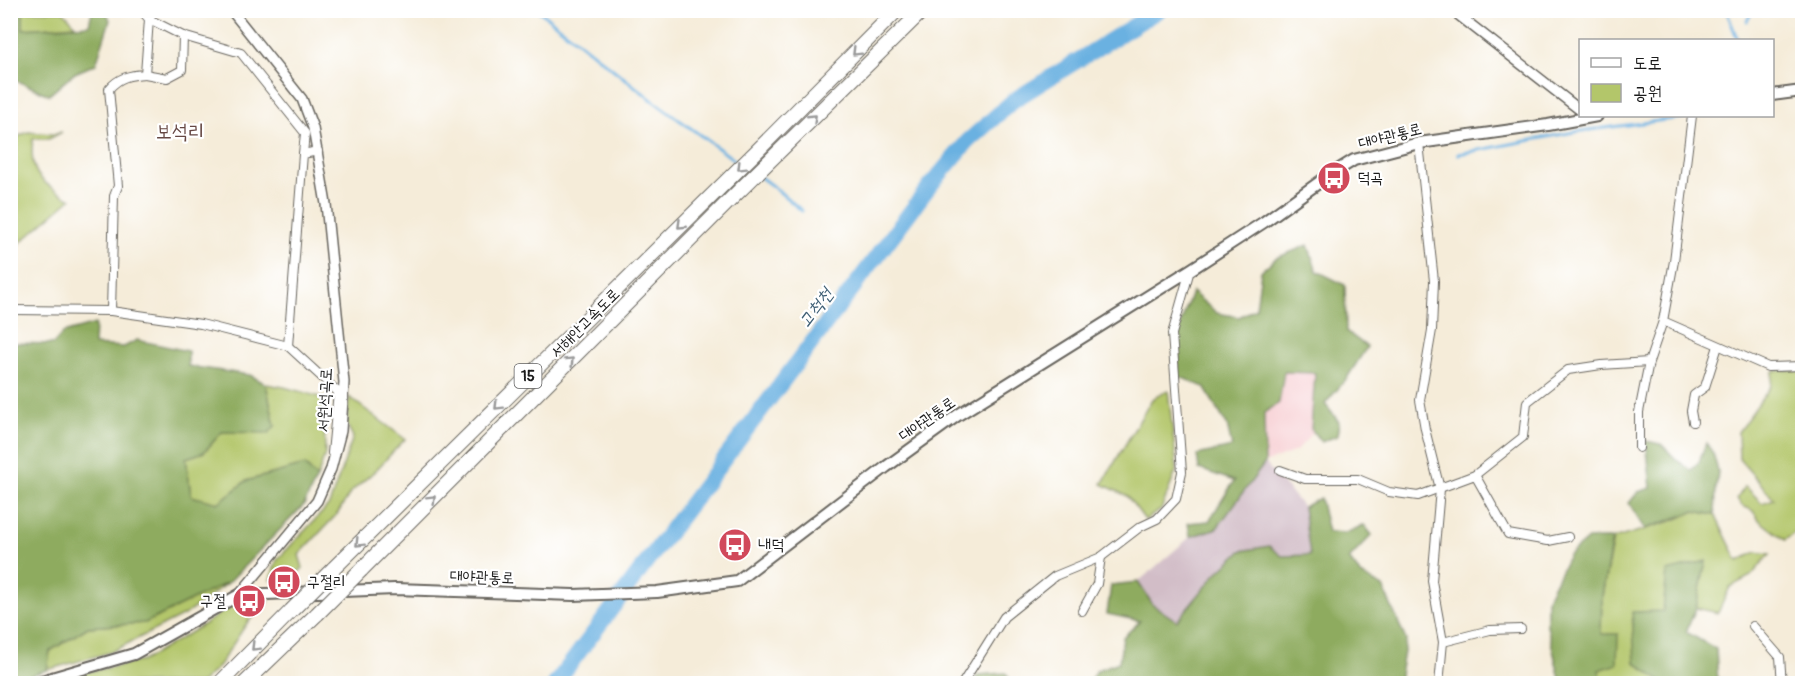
<svg xmlns="http://www.w3.org/2000/svg" width="1813" height="694" font-family="Pangolin,'Poor Story',sans-serif">
	<rect width="100%" height="100%" fill="#fff"/>
	<filter id="ink" filterUnits="userSpaceOnUse"><feTurbulence type="fractalNoise" baseFrequency=".0167" numOctaves="2"/><feDisplacementMap in="SourceGraphic" scale="12" xChannelSelector="R" yChannelSelector="G"/><feConvolveMatrix kernelMatrix="1 2 1 2 8 2 1 2 1" color-interpolation-filters="sRGB"/></filter>
	<filter id="wash" filterUnits="userSpaceOnUse"><feTurbulence type="fractalNoise" baseFrequency=".008" numOctaves="4" result="noise"/><feDisplacementMap in="SourceGraphic" scale="24" xChannelSelector="R" yChannelSelector="G"/><feGaussianBlur stdDeviation="1.35" result="paint"/><feColorMatrix in="noise" values="0 0 0 0 0 0 0 0 0 0 0 0 0 0 0 0 0 1.4 0 .05"/><feComposite in="paint" operator="in"/></filter>
	<g filter="url(#wash)">
		<rect width="100%" height="100%" fill="#f5ecd9"/>
		<!-- built -->
		<path fill="#f7cfd3" d="M 1284,372 L 1315,372 L 1311,429 L 1314,432 L 1296,451 L 1265,463 L 1264,412 L 1279,403 Z"/>
		<!-- industrial -->
		<path fill="#d2bdc7" d="M 1265,463 L 1303,507 L 1311,555 L 1282,556 L 1216,574 L 1176,621 L 1153,605 L 1138,582 L 1190,537 L 1217,528 Z"/>
		<!-- green -->
		<g fill="#b3c66a" stroke="#687143" stroke-width="1.5">
			<path d="M 23,11 L 63,11 L 76,25 L 23,29 Z"/>
			<path d="M 28,132 L 53,134 L 62,132 L 49,139 L 33,139 C 28,175 42,183 71,199 L 15,247 L 10,240 L 10,140 Z"/>
			<path d="M 1795,370 L 1802,372 L 1802,527 L 1785,540 L 1760,521 L 1752,510 L 1742,506 L 1737,499 L 1745,486 L 1762,503 L 1774,499 L 1739,459 L 1738,432 L 1771,386 L 1773,371 Z"/>
			<path d="M 266,384 L 284,387 L 324,398 L 325,455 L 317,478 L 305,465 L 246,481 L 218,503 L 191,496 L 186,458 L 204,452 L 222,432 L 275,426 Z"/>
			<path d="M 1168,390 L 1177,469 L 1161,510 L 1145,520 L 1127,496 L 1102,484 L 1152,399 Z"/>
			<path d="M 349,397 L 405,439 L 377,469 L 350,493 L 338,513 L 299,555 L 303,568 L 290,580 L 270,580 L 277,560 L 329,505 L 353,437 L 347,425 Z"/>
			<path d="M 1695,511 L 1715,515 L 1738,561 L 1756,552 L 1770,554 L 1751,576 L 1730,587 L 1718,613 L 1696,608 L 1706,561 L 1663,611 L 1635,662 L 1663,683 L 1602,683 L 1599,670 L 1617,664 L 1601,634 L 1602,596 L 1613,539 L 1675,520 Z"/>
			<path d="M 229,582 L 186,614 L 111,652 L 47,670 L 50,651 L 88,627 L 145,623 Z"/>
			<path d="M 270,599 L 247,623 L 218,667 L 201,683 L 41,684 L 86,672 L 143,661 L 206,623 L 238,601 Z"/>
		</g>
		<!-- forest -->
		<g fill="#8eab5e" stroke="#55643d" stroke-width="1.5">
			<path d="M 11,10 L 23,11 L 23,29 L 89,25 L 92,11 L 106,11 L 110,20 L 96,64 L 75,73 L 49,95 L 11,78 Z"/>
			<path d="M 1308,245 L 1317,271 L 1345,285 L 1346,331 L 1367,347 L 1347,378 L 1325,404 L 1339,422 L 1337,436 L 1321,442 L 1311,429 L 1315,373 L 1284,372 L 1279,403 L 1264,413 L 1265,463 L 1217,528 L 1190,537 L 1188,523 L 1209,521 L 1234,481 L 1199,469 L 1197,455 L 1232,447 L 1227,425 L 1204,387 L 1178,376 L 1179,328 L 1192,292 L 1217,313 L 1239,317 L 1256,308 L 1261,271 L 1276,258 Z"/>
			<path d="M 95,324 L 94,345 L 124,347 L 137,340 L 188,351 L 188,366 L 250,375 L 266,384 L 275,426 L 269,433 L 222,432 L 204,452 L 186,458 L 191,496 L 218,503 L 246,481 L 305,465 L 317,478 L 304,505 L 229,582 L 145,623 L 88,627 L 50,651 L 47,670 L 11,682 L 11,343 L 53,344 L 63,333 Z"/>
			<path d="M 1646,441 L 1661,444 L 1677,460 L 1691,470 L 1699,462 L 1706,443 L 1713,453 L 1718,471 L 1716,489 L 1715,515 L 1695,511 L 1645,529 L 1629,503 L 1638,492 L 1651,488 Z"/>
			<path d="M 1320,498 L 1328,532 L 1346,533 L 1364,525 L 1372,535 L 1349,559 L 1361,575 L 1383,587 L 1406,640 L 1400,675 L 1401,683 L 1088,683 L 1097,670 L 1119,662 L 1123,637 L 1140,621 L 1107,614 L 1111,585 L 1138,582 L 1153,605 L 1177,621 L 1216,574 L 1241,551 L 1269,546 L 1282,556 L 1310,555 L 1303,507 Z"/>
			<path d="M 1588,539 L 1612,539 L 1602,596 L 1601,634 L 1618,634 L 1617,664 L 1599,670 L 1602,683 L 1561,683 L 1547,626 L 1547,598 L 1569,555 Z"/>
			<path d="M 1706,561 L 1696,608 L 1686,632 L 1716,649 L 1718,682 L 1723,683 L 1663,683 L 1635,662 L 1632,612 L 1663,611 L 1667,571 Z"/>
			<path d="M 1006,673 L 1012,683 L 973,683 L 978,675 Z"/>
		</g>
		<g fill="none" stroke-linecap="round" stroke-linejoin="round">
			<!-- stream -->
			<g stroke="#6ab1e1" stroke-width="3">
				<path d="M 538,10 L 652,100 L 740,164"/>
				<path d="M 1726,10 L 1738,40"/>
				<path d="M 1747,21 L 1753,10"/>
				<path d="M 1458,154 L 1574,132 L 1696,116"/>
				<path d="M 760,177 L 775,188 L 802,211"/>
			</g>
			<!-- river -->
			<path stroke="#6ab1e1" stroke-width="16" d="M 555,684 L 929,187 L 968,141 L 1014,100 L 1159,10"/>
		</g>
	</g>
	<g filter="url(#ink)">
		<g fill="none" stroke-linecap="round" stroke-linejoin="round">
			<!-- minor casing -->
			<g stroke="#68655e" stroke-width="10">
				<g id="minor">
					<path d="M 153,10 L 149,19 L 183,36 L 241,53 L 305,133 L 303,154"/>
					<path d="M 145,74 L 167,78 L 182,70 L 183,36"/>
					<path d="M 1692,116 L 1674,261 L 1663,321 L 1768,367 L 1802,366"/>
					<path d="M 1419,143 L 1434,281 L 1432,330 L 1420,400 L 1425,429 L 1440,489 L 1432,581 L 1443,642 L 1439,684"/>
					<path d="M 10,310 L 111,311 L 201,324 L 288,346 L 338,392 L 332,453"/>
					<path d="M 111,311 L 114,196 L 118,186 L 109,89 C 119,77 130,75 145,74 L 149,19 L 141,10"/>
					<path d="M 288,346 L 303,154 L 318,151"/>
					<path d="M 1693,422 L 1691,411 L 1694,395 L 1705,387 L 1718,346"/>
					<path d="M 1639,448 L 1639,412 L 1649,362 L 1663,321"/>
					<path d="M 1280,470 L 1305,479 L 1358,479 L 1389,492 L 1418,496 L 1475,475 L 1523,437 L 1527,402 L 1568,370 L 1601,365 L 1649,362"/>
					<path d="M 1475,475 L 1508,534 L 1548,541 L 1568,537"/>
					<path d="M 1082,611 L 1097,584 L 1101,557"/>
					<path d="M 1753,626 L 1780,657 L 1782,684"/>
					<path d="M 1443,642 L 1490,630 L 1521,629"/>
					<path d="M 962,684 L 1004,617 L 1055,576 L 1101,557 L 1140,527 L 1157,519 L 1176,499 L 1182,472 L 1172,334 L 1190,270"/>
				</g>
			</g>
			<!-- tertiary casing -->
			<g stroke="#68655e" stroke-width="12">
				<g id="tertiary">
					<path d="M 231,10 L 302,99 L 313,128 L 326,204 L 344,382 L 341,431 L 331,469 L 317,501 L 239,595"/>
					<path d="M 1452,10 L 1580,110"/>
				</g>
			</g>
			<!-- secondary casing -->
			<g stroke="#68655e" stroke-width="14">
				<g id="secondary">
					<path d="M 1772,95 L 1802,91"/>
					<path d="M 31,684 L 134,654 L 239,595 L 395,589 L 573,595 L 657,592 L 737,581 L 886,467 L 958,415 L 1190,270 L 1264,222 L 1328,176 L 1354,160 L 1419,143 L 1548,125 L 1597,116"/>
				</g>
			</g>
			<!-- motorway casing -->
			<g stroke="#68655e" stroke-width="16">
				<g id="motorway">
					<path d="M 333,569 L 759,149 L 897,10"/>
					<path d="M 361,570 L 736,194 L 923,10"/>
					<path d="M 219,684 L 291,611"/>
					<path d="M 244,684 L 317,614"/>
				</g>
			</g>
			<!-- minor -->
			<use href="#minor" stroke="#fff" stroke-width="8"/>
			<!-- tertiary -->
			<use href="#tertiary" stroke="#fff" stroke-width="9"/>
			<!-- secondary -->
			<use href="#secondary" stroke="#fff" stroke-width="10"/>
			<!-- motorway -->
			<use href="#motorway" stroke="#fff" stroke-width="14"/>
			<!-- motorway-bridge casing -->
			<g stroke="#68655e" stroke-width="16" stroke-linecap="butt">
				<g id="motorway-bridge">
					<path d="M 291,611 L 333,569"/>
					<path d="M 317,614 L 361,570"/>
				</g>
			</g>
			<!-- motorway-bridge -->
			<use href="#motorway-bridge" stroke="#fff" stroke-width="14"/>
		</g>
		<!-- one-way arrows -->
		<defs><path id="oneway-chevron" d="M-2-3.5L2.5 0L-2 3.5" fill="none" stroke-width="1.6" stroke-linecap="round" stroke-linejoin="round" transform="scale(1.5)"/></defs>
		<g stroke="#999">
			<use href="#oneway-chevron" transform="translate(856 52) rotate(135)"/>
			<use href="#oneway-chevron" transform="translate(813 118) rotate(-44)"/>
			<use href="#oneway-chevron" transform="translate(741 167) rotate(135)"/>
			<use href="#oneway-chevron" transform="translate(681 225) rotate(136)"/>
			<use href="#oneway-chevron" transform="translate(570 361) rotate(-45)"/>
			<use href="#oneway-chevron" transform="translate(498 406) rotate(135)"/>
			<use href="#oneway-chevron" transform="translate(432 499) rotate(-45)"/>
			<use href="#oneway-chevron" transform="translate(359 543) rotate(135)"/>
			<use href="#oneway-chevron" transform="translate(255 647) rotate(135)"/>
		</g>
	</g>
	<!-- icons -->
	<defs>
		<g id="bus-disc" transform="scale(1.725)"><circle r="9.5" fill="#d1495b" stroke="#fff"/><path d="M-5-6H5V4H4V6H2V4H-2V6H-4V4H-5ZM-3.5-4V0h7V-4ZM-3.5 1.2v1.5H-2V1.2ZM2 1.2v1.5H3.5V1.2Z" fill="#fff"/></g>
	</defs>
	<g fill-rule="evenodd">
		<use href="#bus-disc" x="1334" y="178"/>
		<use href="#bus-disc" x="735" y="545"/>
		<use href="#bus-disc" x="284" y="582"/>
		<use href="#bus-disc" x="249" y="601"/>
	</g>
	<g text-anchor="middle" dominant-baseline="central" stroke-width="4.5" stroke-linejoin="round" paint-order="stroke">
		<!-- shield labels -->
		<rect fill="#fff" stroke="#606060" stroke-width="1.5" x="514.5" y="364" width="27" height="24" rx="4.5"/>
		<g font-size="15" font-weight="bold" fill="#1c1c1c">
			<text x="528" y="376">15</text>
		</g>
		<!-- street labels -->
		<g font-size="16" fill="#1c1c1c" stroke="#fff">
			<text transform="translate(1390 136) rotate(-14)">대야관통로</text>
			<text transform="translate(585 323) rotate(-45)">서해안고속도로</text>
			<text transform="translate(325 400) rotate(-87)">서원석곡로</text>
			<text transform="translate(927 419) rotate(-35)">대야관통로</text>
			<text transform="translate(482 577) rotate(2)">대야관통로</text>
		</g>
		<!-- poi labels -->
		<g font-size="16" fill="#1c1c1c" stroke="#fff" text-anchor="start">
			<text x="1357" y="178">덕곡</text>
			<text x="758" y="545">내덕</text>
			<text x="307" y="582">구절리</text>
			<text x="226" y="601" text-anchor="end">구절</text>
		</g>
		<!-- water labels -->
		<g font-size="18" font-style="italic" fill="#3f5f75" stroke="#fff">
			<text transform="translate(816 308) rotate(-53)">고척천</text>
		</g>
		<!-- quarter labels -->
		<g font-size="20" fill="#664844" stroke="#fff">
			<text x="180" y="131">보석리</text>
		</g>
	</g>
	<!-- margin -->
	<rect width="1813" height="694" fill="none" stroke="#fff" stroke-width="36"/>
	<!-- legend -->
	<rect x="1579" y="39" width="195" height="78" fill="#ffffff" stroke="#a4a4a4" stroke-width="1.5"/>
	<rect x="1591" y="58" width="30" height="9" fill="#ffffff" stroke="#a4a4a4" stroke-width="1.5"/>
	<text x="1633" y="69" font-size="18" fill="#1c1c1c">도로</text>
	<rect x="1591" y="84" width="30" height="18" fill="#b3c66a" stroke="#a4a4a4" stroke-width="1.5"/>
	<text x="1633" y="99" font-size="18" fill="#1c1c1c">공원</text>
</svg>
